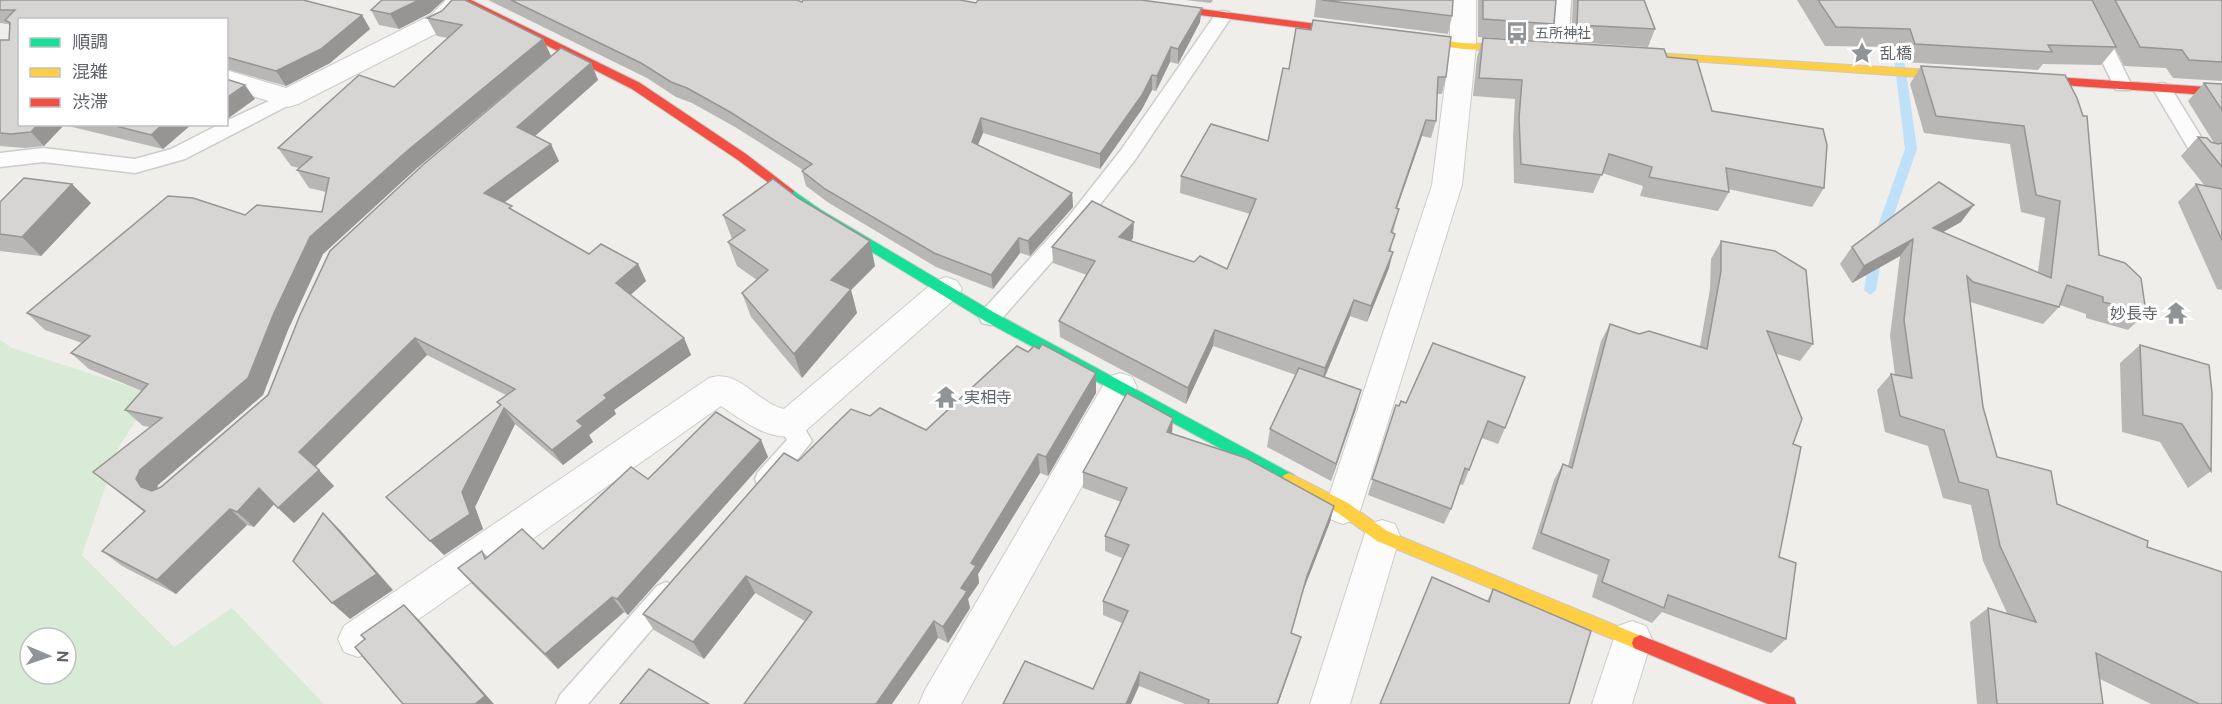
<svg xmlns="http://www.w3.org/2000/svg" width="2222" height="704" font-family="'DM Sans','Noto Sans JP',sans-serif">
	<rect width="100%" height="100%" fill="#efeeea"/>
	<!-- green -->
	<path fill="#d8ebd6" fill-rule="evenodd" d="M 0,340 L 12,348 L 153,394 L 119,447 L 82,555 L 174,647 L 232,608 L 324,704 L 0,704 ZM 30,638 L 66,638 L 66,674 L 30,674 Z"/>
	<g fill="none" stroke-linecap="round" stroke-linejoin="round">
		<!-- stream -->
		<path fill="#bfe0f9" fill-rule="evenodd" d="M 1899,55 L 1904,58 L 1917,149 L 1884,243 L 1876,290 L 1870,295 L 1864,290 L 1872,243 L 1905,149 L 1894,58 Z"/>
		<!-- lane casing -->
		<g stroke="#cbcccc" stroke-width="3">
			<g id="lane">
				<path d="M 1553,0 L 1571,0 L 1568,50 L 1565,54 L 1553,54 L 1550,50 Z"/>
				<path d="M 2072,0 L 2090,0 L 2132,86 L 2130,90 L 2116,90 L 2114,86 Z"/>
				<path d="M 1223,11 L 1229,12 L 1232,16 L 1135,160 L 1083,226 L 998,323 L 990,325 L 982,323 L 979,317 L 982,311 L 1069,216 L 1121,150 L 1217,12 Z"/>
				<path d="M 2162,83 L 2169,85 L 2208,148 L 2211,153 L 2208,158 L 2201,160 L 2194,158 L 2153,89 L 2155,85 Z"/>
				<path d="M 288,92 L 295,94 L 297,98 L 295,102 L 185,159 L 135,173 L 43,162 L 0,167 L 0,153 L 43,148 L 135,159 L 171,149 L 220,124 L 226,124 L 226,121 Z"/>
				<path d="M 790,414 L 798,417 L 812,441 L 776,486 L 767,489 L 758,486 L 755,479 L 758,472 L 787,440 L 778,424 L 782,417 Z"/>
				<path d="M 666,582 L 675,586 L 679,594 L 675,602 L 588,704 L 556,704 L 560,695 L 657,586 Z"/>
			</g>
		</g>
		<!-- street casing -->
		<g stroke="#cbcccc" stroke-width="2">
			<g id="street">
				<path d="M 446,0 L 473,0 L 449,27 L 298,104 L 288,107 L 226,88 L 226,70 L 286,88 L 431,15 Z"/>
				<path d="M 1450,0 L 1476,0 L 1476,46 L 1462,185 L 1361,508 L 1356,519 L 1343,524 L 1330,519 L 1325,508 L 1432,185 L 1450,46 Z"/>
				<path d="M 946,277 L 957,281 L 962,289 L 957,297 L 802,434 C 772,444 745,422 721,406 L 372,652 L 358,657 L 344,652 L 338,639 L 344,626 L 709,378 C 739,368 757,403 784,409 L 935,281 Z"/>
				<path d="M 1120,373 L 1132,377 L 1137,387 L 961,704 L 919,704 L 925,690 L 1108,377 Z"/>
				<path d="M 1382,520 L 1395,524 L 1400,536 L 1350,704 L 1310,704 L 1364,536 L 1369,524 Z"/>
				<path d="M 1632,621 L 1646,626 L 1652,639 L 1632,704 L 1592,704 L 1618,626 Z"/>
			</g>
		</g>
		<!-- fast casing -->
		<g stroke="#cacacb" stroke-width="2">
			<path id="fast" d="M 788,187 L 821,210 L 995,313 L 1294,475 L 1296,479 L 1294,483 L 1289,485 L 1284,483 L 985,321 L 813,216 L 784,194 L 782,191 L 784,188 Z"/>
		</g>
		<!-- slow casing -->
		<g stroke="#cacacb" stroke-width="2">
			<g id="slow">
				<path d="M 1407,36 L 1463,43 L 1526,46 L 1531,49 L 1526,52 L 1463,49 L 1403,41 L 1403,37 Z"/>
				<path d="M 1622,51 L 1963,72 L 1969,76 L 1963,80 L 1618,56 L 1617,54 Z"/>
				<path d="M 1289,473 L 1348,503 L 1387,531 L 1646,638 L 1648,643 L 1646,648 L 1640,651 L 1634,648 L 1377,541 L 1338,513 L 1284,483 L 1282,479 L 1284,475 Z"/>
			</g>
		</g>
		<!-- jam casing -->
		<g stroke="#cacacb" stroke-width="2">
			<g id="jam">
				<path d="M 458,0 L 471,0 L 640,83 L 746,154 L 794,191 L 792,194 L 784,194 L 738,160 L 632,89 Z"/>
				<path d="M 1101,0 L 1131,0 L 1356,29 L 1361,32 L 1356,35 L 1106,3 Z"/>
				<path d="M 2023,75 L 2222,88 L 2222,96 L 2019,82 L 2019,76 Z"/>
				<path d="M 1640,635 L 1794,698 L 1796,704 L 1768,704 L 1634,648 L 1632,643 L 1634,638 Z"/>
			</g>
		</g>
		<!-- lane -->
		<use href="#lane" fill="#fdfcfc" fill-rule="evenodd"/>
		<!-- street -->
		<use href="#street" fill="#fdfcfc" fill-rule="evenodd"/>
		<!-- fast -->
		<use href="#fast" fill="#16e098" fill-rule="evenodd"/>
		<!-- slow -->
		<use href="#slow" fill="#ffcf43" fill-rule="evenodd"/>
		<!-- jam -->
		<use href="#jam" fill="#f24e42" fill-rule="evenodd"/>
	</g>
	<!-- wall -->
	<g fill="#b8b7b5">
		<path d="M 0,0 L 362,15 L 370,29 L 330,63 L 286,86 L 226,69 L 226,20 L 20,124 L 192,124 L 163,149 L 64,125 L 44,146 L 25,148 L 0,146 L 0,40 L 9,40 L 10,26 L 8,24 L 0,23 Z"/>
		<path d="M 382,0 L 444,0 L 430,13 L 399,29 L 379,25 L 371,10 Z"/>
		<path d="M 488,0 L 797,0 L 802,2 L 976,3 L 1200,22 L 1178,64 L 1170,62 L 1156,91 L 1152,90 L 1142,109 L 1100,169 L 983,133 L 978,145 L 1072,193 L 1073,207 L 1030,256 L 1020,253 L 993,289 L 936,267 L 829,203 L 806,186 L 802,171 L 803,170 L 735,127 L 692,103 L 676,97 L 647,78 Z"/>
		<path d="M 1185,0 L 1213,0 L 1211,3 Z"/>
		<path d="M 1316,0 L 1453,0 L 1452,16 L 1448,34 L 1314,17 Z"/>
		<path d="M 1478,0 L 1556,0 L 1554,24 L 1548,41 L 1478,37 Z"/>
		<path d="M 1573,0 L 1644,0 L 1655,29 L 1648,47 L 1571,42 Z"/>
		<path d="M 1797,0 L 2222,0 L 2222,81 L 2173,78 L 2166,68 L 2124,66 L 2115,48 L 2101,65 L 2043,64 L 2038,70 L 1903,62 L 1899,47 L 1825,46 Z"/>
		<path d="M 427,18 L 543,39 L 551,56 L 417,168 L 323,254 L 288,330 L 263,395 L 158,485 L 157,489 L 161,487 L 268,395 L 591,63 L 598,80 L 535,136 L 559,161 L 504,203 L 514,211 L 589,254 L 638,264 L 646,281 L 630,295 L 684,338 L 691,355 L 614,410 L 616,414 L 589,435 L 593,442 L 563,465 L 515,424 L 475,507 L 483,529 L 444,555 L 386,497 L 500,406 L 497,402 L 506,395 L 427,355 L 315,467 L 334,486 L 294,523 L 274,504 L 254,527 L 247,525 L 176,594 L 122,566 L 102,551 L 144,512 L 93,472 L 150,427 L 143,426 L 125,410 L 142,391 L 89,369 L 71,353 L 82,343 L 45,330 L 27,313 L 245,215 L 322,212 L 326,192 L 309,188 L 297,170 L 299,168 L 291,166 L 278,148 L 394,87 L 448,38 L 437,36 Z"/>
		<path d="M 1483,38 L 1667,57 L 1712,111 L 1824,188 L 1812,207 L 1728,189 L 1729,192 L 1718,211 L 1640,196 L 1643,186 L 1602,173 L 1593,193 L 1514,183 L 1513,136 L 1515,99 L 1473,96 L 1477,57 Z"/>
		<path d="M 1921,66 L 2065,75 L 2099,255 L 2146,313 L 2128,330 L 2086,318 L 2086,314 L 2060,305 L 2059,307 L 2043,324 L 1970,302 L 1983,407 L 1997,457 L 2057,504 L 2147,547 L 2222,704 L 2151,704 L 2100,679 L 2103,704 L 1977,704 L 1970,622 L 1988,608 L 2007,613 L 1983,561 L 1971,505 L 1943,498 L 1928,446 L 1885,432 L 1877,390 L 1891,374 L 1895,375 L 1890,336 L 1900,256 L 1852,283 L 1840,264 L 1852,247 L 1961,222 L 1943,232 L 2038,272 L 2045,218 L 2021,212 L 2010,144 L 1924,133 L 1910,84 Z"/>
		<path d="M 1283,68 L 1446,77 L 1442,94 L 1437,94 L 1436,121 L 1431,138 L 1422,136 L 1397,208 L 1399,209 L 1393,233 L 1389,268 L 1367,322 L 1350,316 L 1324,378 L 1361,390 L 1331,481 L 1267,447 L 1270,429 L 1296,375 L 1213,346 L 1186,404 L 1060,337 L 1059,321 L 1087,275 L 1053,263 L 1052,247 L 1133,238 L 1131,241 L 1194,262 L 1227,269 L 1250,214 L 1180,193 L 1181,176 L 1268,141 Z"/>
		<path d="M 2204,83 L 2222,84 L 2222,290 L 2217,289 L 2178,202 L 2196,184 L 2205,186 L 2181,156 L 2198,137 L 2214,143 L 2188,101 Z"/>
		<path d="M 0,202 L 91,203 L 41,256 L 0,251 Z"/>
		<path d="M 723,215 L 875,266 L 851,290 L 857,313 L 802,378 L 751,317 L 742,293 L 757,280 L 737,266 L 728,242 L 732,239 Z"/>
		<path d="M 1721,241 L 1813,344 L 1800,361 L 1777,354 L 1793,444 L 1779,557 L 1786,639 L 1771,653 L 1662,612 L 1652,623 L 1592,597 L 1598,575 L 1532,549 L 1554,480 L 1563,464 L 1568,466 L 1601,341 L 1610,324 L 1639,334 L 1700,346 L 1710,289 L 1711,259 Z"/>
		<path d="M 1433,343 L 1505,428 L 1498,444 L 1482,438 L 1463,485 L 1459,484 L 1451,509 L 1444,524 L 1368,495 L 1396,405 L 1399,406 L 1406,403 Z"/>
		<path d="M 2140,345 L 2211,471 L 2188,488 L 2160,442 L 2122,432 L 2120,363 Z"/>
		<path d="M 1028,352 L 1096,373 L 1096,393 L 1048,476 L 1040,473 L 978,574 L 979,583 L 968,599 L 970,608 L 948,643 L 938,638 L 805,621 L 755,593 L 704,659 L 654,630 L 643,614 L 798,461 L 870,416 L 926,430 Z"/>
		<path d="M 1172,433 L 1334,506 L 1330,522 L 1303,591 L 1291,633 L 1297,651 L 1278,704 L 1185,704 L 1139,686 L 1093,689 L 1122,623 L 1103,615 L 1103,601 L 1122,558 L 1105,551 L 1105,536 L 1121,502 L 1083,488 L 1083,472 Z"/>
		<path d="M 761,440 L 768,457 L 628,615 L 624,612 L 558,669 L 472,584 L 458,568 L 482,551 L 488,557 L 543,549 L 648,479 Z"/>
		<path d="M 1432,577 L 1487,601 L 1493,589 L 1569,704 L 1380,704 Z"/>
	</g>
	<!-- shaded-wall -->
	<g fill="#969594">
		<path d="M 419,0 L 444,0 L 430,13 L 399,29 L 390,14 Z"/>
		<path d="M 1202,8 L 1200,22 L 1178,64 L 1178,49 Z"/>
		<path d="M 362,15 L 370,29 L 330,63 L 286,86 L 276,71 Z"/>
		<path d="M 543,39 L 551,56 L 417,168 L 323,254 L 288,330 L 263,395 L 158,485 L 155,494 L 141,487 L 136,479 L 140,470 L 310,237 L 407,151 Z"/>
		<path d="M 1171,47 L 1170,62 L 1156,91 L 1157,76 Z"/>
		<path d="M 591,63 L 598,80 L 526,144 L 517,127 Z"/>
		<path d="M 1152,75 L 1152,90 L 1142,109 L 1100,169 L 1100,154 Z"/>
		<path d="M 245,85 L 255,99 L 226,120 L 226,98 Z"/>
		<path d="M 981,118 L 983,133 L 973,156 L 972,142 Z"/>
		<path d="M 1426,120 L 1422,136 L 1391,225 L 1396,208 Z"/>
		<path d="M 38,124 L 64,124 L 64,125 L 44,146 L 31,132 Z"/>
		<path d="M 163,124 L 192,124 L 163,149 L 151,135 Z"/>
		<path d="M 551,144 L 559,161 L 494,210 L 484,193 Z"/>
		<path d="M 72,184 L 91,203 L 41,256 L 22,237 Z"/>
		<path d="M 1072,193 L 1073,207 L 1030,256 L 1028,241 Z"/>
		<path d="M 1974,205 L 1961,222 L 1920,245 L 1933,228 Z"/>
		<path d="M 1134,222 L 1133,238 L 1119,254 L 1119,237 Z"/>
		<path d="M 1019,238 L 1020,253 L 993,289 L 991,275 Z"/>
		<path d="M 1913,239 L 1900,256 L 1852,283 L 1864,266 Z"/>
		<path d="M 870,241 L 875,266 L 851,290 L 857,313 L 802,378 L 794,354 L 831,280 Z"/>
		<path d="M 1393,252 L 1389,268 L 1367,322 L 1371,306 Z"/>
		<path d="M 638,264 L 646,281 L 625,300 L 616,283 Z"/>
		<path d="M 1354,300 L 1350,316 L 1322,384 L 1325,368 Z"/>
		<path d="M 1215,330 L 1213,346 L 1186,404 L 1188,388 Z"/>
		<path d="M 415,338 L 427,355 L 314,468 L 299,452 Z"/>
		<path d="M 684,338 L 691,355 L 614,410 L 616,414 L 589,435 L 593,442 L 563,465 L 552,450 L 577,421 L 604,395 Z"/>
		<path d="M 1096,373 L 1096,393 L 1048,476 L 1046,457 Z"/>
		<path d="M 1361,390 L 1356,409 L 1331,481 L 1336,464 Z"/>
		<path d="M 504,408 L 515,424 L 475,507 L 483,529 L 444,555 L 430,541 L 462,492 Z"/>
		<path d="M 1173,418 L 1172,435 L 1167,432 Z"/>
		<path d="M 761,440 L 768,457 L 628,615 L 617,599 Z"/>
		<path d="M 1038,454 L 1040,473 L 978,574 L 979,583 L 968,599 L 970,608 L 948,643 L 943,627 L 961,588 L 971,563 Z"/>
		<path d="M 319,470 L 334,486 L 294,523 L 278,508 Z"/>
		<path d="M 259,488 L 275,503 L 254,527 L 237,512 Z"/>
		<path d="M 1334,506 L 1330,522 L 1303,591 L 1307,576 Z"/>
		<path d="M 230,509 L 247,525 L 176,594 L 157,580 Z"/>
		<path d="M 323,513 L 340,530 L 393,590 L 350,619 L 332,603 Z"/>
		<path d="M 746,576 L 755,593 L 704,659 L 693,642 Z"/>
		<path d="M 612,597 L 624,612 L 558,669 L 545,654 Z"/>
		<path d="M 404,605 L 420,621 L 494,704 L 475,704 Z"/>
		<path d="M 934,621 L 938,638 L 892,704 L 876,704 Z"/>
		<path d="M 1301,637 L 1278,704 L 1277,704 Z"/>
		<path d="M 1140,672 L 1139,686 L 1131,704 L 1126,704 Z"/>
	</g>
	<!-- building -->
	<g fill="#d6d5d3" stroke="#969594" stroke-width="1.5">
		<path d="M 0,0 L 303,0 L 362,15 L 321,49 L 276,71 L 226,57 L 226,20 L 20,20 L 20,124 L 38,124 L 31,132 L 11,134 L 0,133 L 0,40 L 9,40 L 10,23 L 5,20 L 15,10 L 0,10 Z"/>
		<path d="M 382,0 L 419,0 L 390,14 L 371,10 Z"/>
		<path d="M 452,0 L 465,0 L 543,39 L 407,151 L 310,237 L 274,313 L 248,378 L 140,470 L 136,479 L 141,487 L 152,491 L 161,487 L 268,395 L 300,315 L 330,251 L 424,164 L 561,48 L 591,63 L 517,127 L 551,144 L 484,193 L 512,206 L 509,208 L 589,254 L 601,244 L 638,264 L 616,283 L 684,338 L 604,395 L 607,398 L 577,421 L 583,426 L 552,450 L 504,408 L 462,492 L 470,514 L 430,541 L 386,497 L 501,405 L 497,402 L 515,389 L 415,338 L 299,452 L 319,470 L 278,508 L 259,488 L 237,512 L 230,509 L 157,580 L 102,551 L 145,511 L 93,472 L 162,418 L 125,410 L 148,384 L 71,353 L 90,336 L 27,313 L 168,196 L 193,198 L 245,215 L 257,205 L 322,212 L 329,178 L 297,170 L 312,157 L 278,148 L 359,75 L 394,87 L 462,25 L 427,18 L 442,11 Z"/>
		<path d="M 511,0 L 797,0 L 802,2 L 803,0 L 960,0 L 976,3 L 978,0 L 1141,0 L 1202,8 L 1178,49 L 1171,47 L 1157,76 L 1152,75 L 1142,95 L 1100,154 L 981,118 L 972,142 L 1072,193 L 1028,241 L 1019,238 L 991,275 L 934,253 L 825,189 L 802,171 L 812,164 L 730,112 L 687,88 L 671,82 L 641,63 Z"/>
		<path d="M 1322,0 L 1453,0 L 1452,16 Z"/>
		<path d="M 1483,0 L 1556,0 L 1554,24 L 1483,19 Z"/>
		<path d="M 1578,0 L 1644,0 L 1655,29 L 1577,25 Z"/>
		<path d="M 1818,0 L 2092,0 L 2116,47 L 2048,45 L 2052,52 L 1915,44 L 1910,29 L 1836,27 Z"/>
		<path d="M 2115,0 L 2222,0 L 2222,62 L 2189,60 L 2182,50 L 2140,47 Z"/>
		<path d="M 1313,20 L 1451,37 L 1446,77 L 1438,77 L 1436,121 L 1426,120 L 1396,208 L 1399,209 L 1391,232 L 1395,234 L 1389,251 L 1393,252 L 1371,306 L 1354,300 L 1325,368 L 1215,330 L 1188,388 L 1059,321 L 1095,261 L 1052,247 L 1092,201 L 1134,222 L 1119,237 L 1194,262 L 1200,256 L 1227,269 L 1256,199 L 1181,176 L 1211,124 L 1268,141 L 1283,68 L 1289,69 L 1296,28 L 1311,30 Z"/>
		<path d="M 1483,38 L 1664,49 L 1667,57 L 1697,60 L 1712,111 L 1823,129 L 1827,145 L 1824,188 L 1726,168 L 1729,192 L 1649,177 L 1652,167 L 1609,154 L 1602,175 L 1521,164 L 1519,118 L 1522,80 L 1479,78 Z"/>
		<path d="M 1921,66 L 2065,75 L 2077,98 L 2083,116 L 2087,116 L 2099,255 L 2125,263 L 2141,278 L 2146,313 L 2103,302 L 2103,297 L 2067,285 L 2059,307 L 1973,282 L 1967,276 L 1983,407 L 1997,457 L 2051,471 L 2057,504 L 2148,541 L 2147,547 L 2222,572 L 2222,704 L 2199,704 L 2096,653 L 2103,704 L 1997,704 L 1988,608 L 2036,622 L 2000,546 L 1988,490 L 1959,482 L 1944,430 L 1900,416 L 1891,374 L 1912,378 L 1904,320 L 1913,239 L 1864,266 L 1852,247 L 1939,182 L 1974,205 L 1933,228 L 2051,278 L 2060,201 L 2036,195 L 2024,126 L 1936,116 Z"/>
		<path d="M 226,79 L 245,85 L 226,98 Z"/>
		<path d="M 2204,83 L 2222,84 L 2222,110 Z"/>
		<path d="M 108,124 L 163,124 L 151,135 Z"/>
		<path d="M 2198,137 L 2207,138 L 2211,142 L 2218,144 L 2222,143 L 2222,167 Z"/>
		<path d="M 24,178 L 72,184 L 22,237 L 0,234 L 0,202 Z"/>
		<path d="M 773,179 L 798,198 L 870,241 L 831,280 L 851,289 L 794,354 L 742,293 L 768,270 L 728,242 L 745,230 L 723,215 Z"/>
		<path d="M 2196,184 L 2222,189 L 2222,240 Z"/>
		<path d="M 1721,241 L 1775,251 L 1806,270 L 1813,344 L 1767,331 L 1802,419 L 1793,444 L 1801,447 L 1779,557 L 1796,563 L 1786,639 L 1668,595 L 1664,608 L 1602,582 L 1609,560 L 1541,533 L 1563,464 L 1572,468 L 1610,324 L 1639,334 L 1649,331 L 1707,349 L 1721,271 Z"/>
		<path d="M 1433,343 L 1525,377 L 1505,428 L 1488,421 L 1469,470 L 1465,468 L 1451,509 L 1372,479 L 1396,405 L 1399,406 L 1401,401 L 1406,403 Z"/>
		<path d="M 1042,344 L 1096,373 L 1046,457 L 1038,454 L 971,563 L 976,566 L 961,588 L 967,591 L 964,596 L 943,627 L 934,621 L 876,704 L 744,704 L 812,612 L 746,576 L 693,642 L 643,614 L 784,453 L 798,461 L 851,409 L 870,416 L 880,408 L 926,430 L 1017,346 L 1028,352 L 1034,346 L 1039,349 Z"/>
		<path d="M 2140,345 L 2209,365 L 2212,393 L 2211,471 L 2182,424 L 2143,415 Z"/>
		<path d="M 1299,368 L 1361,390 L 1336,464 L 1270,429 Z"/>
		<path d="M 1127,393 L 1173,418 L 1167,432 L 1246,458 L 1334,506 L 1307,576 L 1291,633 L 1301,637 L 1277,704 L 1208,704 L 1209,700 L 1140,672 L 1126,704 L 1003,704 L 1025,661 L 1093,689 L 1128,611 L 1103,601 L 1129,545 L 1105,536 L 1127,488 L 1083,472 Z"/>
		<path d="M 716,412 L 761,440 L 617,599 L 612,597 L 545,654 L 458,568 L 482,551 L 485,559 L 522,529 L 543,549 L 631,467 L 648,479 Z"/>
		<path d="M 323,513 L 377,574 L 332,603 L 293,561 Z"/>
		<path d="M 1432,577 L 1489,602 L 1493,589 L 1591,631 L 1569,704 L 1380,704 Z"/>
		<path d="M 404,605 L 485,696 L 475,704 L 403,704 L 355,647 L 365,639 L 361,635 Z"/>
		<path d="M 649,669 L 709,704 L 620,704 Z"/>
	</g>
	<!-- icons -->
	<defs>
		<g id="bus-bare" transform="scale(1.8)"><path d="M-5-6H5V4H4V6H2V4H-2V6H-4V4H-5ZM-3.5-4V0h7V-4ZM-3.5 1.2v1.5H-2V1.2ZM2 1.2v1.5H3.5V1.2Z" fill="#919496" stroke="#fff" stroke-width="2.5" paint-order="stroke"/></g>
		<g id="sight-bare" transform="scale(1.8)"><path d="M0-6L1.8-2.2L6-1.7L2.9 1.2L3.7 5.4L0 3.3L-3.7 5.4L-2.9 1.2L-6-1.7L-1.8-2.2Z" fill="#919496" stroke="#fff" stroke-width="2.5" paint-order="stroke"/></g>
		<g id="temple-bare" transform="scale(1.8)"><path d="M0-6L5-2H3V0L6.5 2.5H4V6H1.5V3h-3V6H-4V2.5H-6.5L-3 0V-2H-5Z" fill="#919496" stroke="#fff" stroke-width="2.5" paint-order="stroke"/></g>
	</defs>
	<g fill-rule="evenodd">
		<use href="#bus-bare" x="1517" y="33"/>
		<use href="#sight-bare" x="1862" y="53"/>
		<use href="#temple-bare" x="2176" y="313"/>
		<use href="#temple-bare" x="946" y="397"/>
	</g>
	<g text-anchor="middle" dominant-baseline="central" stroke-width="6" stroke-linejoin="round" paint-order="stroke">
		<!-- far-poi labels -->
		<g font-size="14" fill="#5f6368" stroke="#fff" text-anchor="start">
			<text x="1535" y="33">五所神社</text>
		</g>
		<!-- poi labels -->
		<g font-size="16" fill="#5f6368" stroke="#fff" text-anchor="start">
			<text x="1880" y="53">乱橋</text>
			<text x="2158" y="313" text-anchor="end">妙長寺</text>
			<text x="964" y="397">実相寺</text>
		</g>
	</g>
	<!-- legend -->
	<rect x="18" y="18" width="210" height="108" fill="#ffffff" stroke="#bfc1c3" stroke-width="1.5"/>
	<rect x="30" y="38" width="30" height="9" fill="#16e098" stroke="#bfc1c3" stroke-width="1.5"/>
	<text x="72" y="48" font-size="18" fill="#5f6368">順調</text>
	<rect x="30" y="68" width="30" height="9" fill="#ffcf43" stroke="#bfc1c3" stroke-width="1.5"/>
	<text x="72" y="78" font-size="18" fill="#5f6368">混雑</text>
	<rect x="30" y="98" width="30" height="9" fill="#f24e42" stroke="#bfc1c3" stroke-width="1.5"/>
	<text x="72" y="108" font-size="18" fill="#5f6368">渋滞</text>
	<!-- north arrow -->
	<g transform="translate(48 656) rotate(92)"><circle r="28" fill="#ffffff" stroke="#bfc1c3" stroke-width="1.5"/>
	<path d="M0-4.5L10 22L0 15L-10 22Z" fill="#919496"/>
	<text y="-9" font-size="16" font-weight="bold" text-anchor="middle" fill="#5f6368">N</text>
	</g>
</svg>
